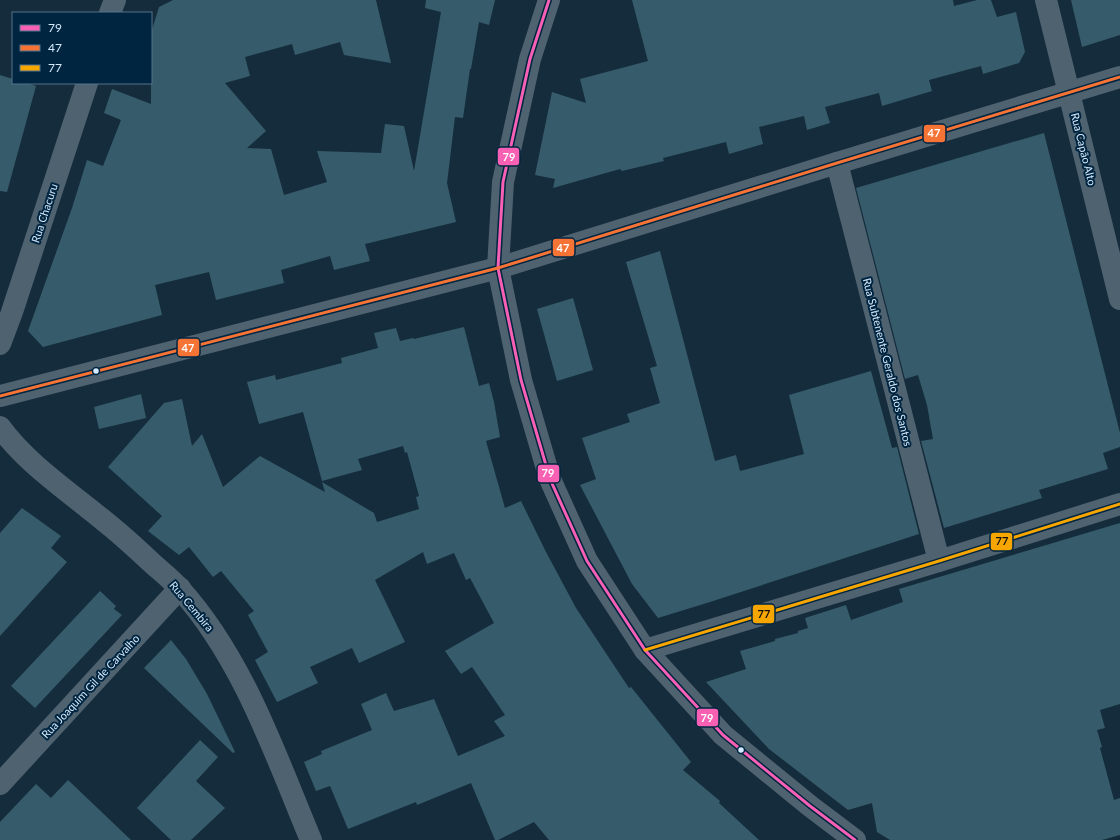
<svg xmlns="http://www.w3.org/2000/svg" width="1120" height="840" font-family="Lato,sans-serif">
	<rect width="100%" height="100%" fill="#152c3c"/>
	<!-- building -->
	<g fill="#365c6b">
		<path d="M 173,0 L 376,0 L 391,63 L 344,55 L 340,42 L 295,55 L 292,44 L 245,57 L 250,76 L 225,83 L 266,131 L 247,148 L 271,149 L 284,195 L 327,182 L 317,151 L 381,153 L 385,124 L 404,126 L 414,171 L 441,12 L 425,8 L 426,0 L 495,0 L 489,25 L 479,22 L 471,69 L 470,69 L 463,118 L 455,117 L 447,183 L 456,222 L 365,244 L 370,261 L 334,270 L 330,256 L 281,270 L 284,283 L 216,300 L 209,272 L 155,285 L 162,315 L 43,347 L 28,331 L 72,208 L 87,160 L 103,166 L 121,120 L 104,113 L 112,89 L 151,104 L 151,33 L 159,7 Z"/>
		<path d="M 632,0 L 953,0 L 954,6 L 977,0 L 991,0 L 997,17 L 1016,12 L 1025,52 L 1019,63 L 983,74 L 981,66 L 929,80 L 932,91 L 882,106 L 879,93 L 825,107 L 830,123 L 807,130 L 804,116 L 759,127 L 763,144 L 729,154 L 726,142 L 663,158 L 664,161 L 622,171 L 620,169 L 553,188 L 555,179 L 535,175 L 552,92 L 586,103 L 580,79 L 648,61 Z"/>
		<path d="M 1071,0 L 1120,0 L 1120,35 L 1082,47 Z"/>
		<path d="M 0,75 L 13,79 L 13,83 L 27,83 L 36,86 L 7,192 L 0,191 Z"/>
		<path d="M 1044,133 L 1120,433 L 1120,447 L 1103,453 L 1108,469 L 1039,490 L 1042,498 L 944,528 L 921,441 L 933,439 L 927,405 L 918,375 L 905,379 L 856,188 Z"/>
		<path d="M 660,251 L 715,461 L 736,455 L 740,471 L 804,454 L 789,395 L 871,371 L 892,448 L 897,447 L 919,534 L 710,602 L 658,618 L 632,584 L 580,485 L 596,479 L 582,438 L 630,422 L 627,414 L 660,403 L 650,368 L 657,366 L 626,262 Z"/>
		<path d="M 573,298 L 593,370 L 557,381 L 537,309 Z"/>
		<path d="M 464,327 L 479,386 L 489,383 L 494,402 L 500,437 L 486,441 L 505,508 L 521,501 L 546,552 L 576,608 L 629,688 L 631,687 L 691,762 L 683,770 L 720,801 L 719,803 L 759,840 L 549,840 L 534,822 L 498,840 L 495,840 L 471,783 L 417,805 L 416,802 L 348,829 L 330,786 L 316,791 L 304,762 L 322,754 L 321,751 L 372,730 L 361,704 L 386,693 L 394,711 L 434,699 L 458,756 L 505,736 L 494,721 L 505,715 L 472,667 L 461,674 L 445,651 L 494,623 L 470,578 L 466,580 L 454,553 L 427,564 L 423,552 L 375,580 L 405,642 L 359,663 L 352,648 L 310,667 L 318,683 L 277,702 L 255,660 L 268,652 L 248,615 L 254,611 L 221,571 L 213,577 L 189,547 L 179,555 L 148,531 L 162,516 L 108,467 L 164,403 L 182,399 L 192,446 L 202,434 L 223,487 L 260,456 L 325,492 L 322,482 L 374,513 L 377,522 L 419,509 L 416,497 L 419,496 L 407,452 L 405,453 L 403,446 L 358,459 L 362,470 L 322,481 L 303,412 L 259,424 L 247,382 L 275,375 L 276,380 L 342,363 L 341,358 L 378,348 L 374,333 L 396,328 L 400,341 L 413,338 L 414,339 Z"/>
		<path d="M 141,394 L 146,418 L 99,429 L 94,407 Z"/>
		<path d="M 22,508 L 61,536 L 51,548 L 67,562 L 0,636 L 0,533 Z"/>
		<path d="M 1120,523 L 1120,704 L 1100,710 L 1105,728 L 1097,730 L 1102,747 L 1100,748 L 1114,800 L 1120,798 L 1120,835 L 1102,840 L 890,840 L 877,832 L 872,803 L 848,810 L 769,749 L 706,682 L 746,669 L 740,651 L 775,641 L 775,639 L 798,633 L 798,631 L 808,628 L 805,618 L 846,605 L 851,620 L 903,602 L 899,589 Z"/>
		<path d="M 100,591 L 116,606 L 114,609 L 122,615 L 35,708 L 11,686 Z"/>
		<path d="M 171,640 L 186,659 L 207,694 L 235,752 L 233,753 L 144,668 Z"/>
		<path d="M 200,740 L 218,757 L 196,781 L 225,808 L 191,840 L 171,840 L 137,808 Z"/>
		<path d="M 68,780 L 131,840 L 0,840 L 0,822 L 36,784 L 51,798 Z"/>
	</g>
	<g fill="none" stroke-linecap="round" stroke-linejoin="round">
		<!-- minor -->
		<g stroke="#4f6270" stroke-width="22">
			<path d="M 549,0 L 530,59 L 503,182 L 498,268 L 521,380 L 550,479 L 587,561 L 645,650 L 723,735 L 810,806 L 855,840"/>
			<path d="M 1046,0 L 1120,299"/>
			<path d="M 110,13 L 115,0"/>
			<path d="M 837,163 L 939,561"/>
			<path d="M 0,344 L 12,312 L 87,83"/>
			<path d="M 0,396 L 498,268 L 837,163 L 1120,77"/>
			<path d="M 0,427 C 27,464 68,491 103,520 C 121,534 137,549 153,564 C 162,572 172,580 180,589 C 243,659 275,754 311,840"/>
			<path d="M 645,650 L 939,561 L 1120,504"/>
			<path d="M 0,784 L 180,588"/>
		</g>
		<!-- bus-1 casing -->
		<g stroke="#002540" stroke-width="6">
			<path id="bus-1" d="M 549,0 L 530,59 L 503,182 L 498,268 L 521,380 L 550,479 L 587,561 L 645,650 L 723,735 L 810,806 L 855,840"/>
		</g>
		<!-- bus-2 casing -->
		<g stroke="#002540" stroke-width="6">
			<path id="bus-2" d="M 0,396 L 498,268 L 837,163 L 1120,77"/>
		</g>
		<!-- bus-3 casing -->
		<g stroke="#002540" stroke-width="6">
			<path id="bus-3" d="M 645,650 L 939,561 L 1120,504"/>
		</g>
		<!-- bus-1 -->
		<use href="#bus-1" stroke="#f860b3" stroke-width="3"/>
		<!-- bus-2 -->
		<use href="#bus-2" stroke="#f57335" stroke-width="3"/>
		<!-- bus-3 -->
		<use href="#bus-3" stroke="#f7a600" stroke-width="3"/>
	</g>
	<!-- markers -->
	<g fill="#d4e9fb" stroke="#002540" stroke-width="1.5">
		<circle cx="96" cy="371" r="3.5"/>
		<circle cx="741" cy="750" r="3.5"/>
	</g>
	<g text-anchor="middle" dominant-baseline="central" stroke-width="4" stroke-linejoin="round" paint-order="stroke">
		<!-- street labels -->
		<g font-size="11" fill="#d4e9fb" stroke="#002540">
			<text transform="translate(1084 149) rotate(76)">Rua Capão Alto</text>
			<text transform="translate(44 213) rotate(-72)">Rua Chacuru</text>
			<text transform="translate(888 362) rotate(76)">Rua Subtenente Geraldo dos Santos</text>
			<text transform="translate(192 606) rotate(50)">Rua Cembira</text>
			<text transform="translate(90 686) rotate(-47)">Rua Joaquim Gil de Carvalho</text>
		</g>
	</g>
	<g stroke="#002540" stroke-width="1.5">
		<rect x="923" y="124" width="23" height="19" rx="4" fill="#f57335"/>
		<rect x="497" y="147" width="23" height="19" rx="4" fill="#f860b3"/>
		<rect x="552" y="238" width="23" height="19" rx="4" fill="#f57335"/>
		<rect x="177" y="338" width="23" height="19" rx="4" fill="#f57335"/>
		<rect x="537" y="464" width="23" height="19" rx="4" fill="#f860b3"/>
		<rect x="990" y="532" width="23" height="19" rx="4" fill="#f7a600"/>
		<rect x="752" y="604" width="23" height="20" rx="4" fill="#f7a600"/>
		<rect x="696" y="708" width="23" height="19" rx="4" fill="#f860b3"/>
	</g>
	<g font-size="11" text-anchor="middle" font-weight="bold" fill="#fff">
		<text x="934" y="137">47</text>
		<text x="509" y="161">79</text>
		<text x="563" y="252">47</text>
		<text x="188" y="352">47</text>
		<text x="548" y="477">79</text>
		<text x="707" y="722">79</text>
	</g>
	<g font-size="11" text-anchor="middle" font-weight="bold" fill="#111">
		<text x="1002" y="545">77</text>
		<text x="764" y="618">77</text>
	</g>
	<!-- legend -->
	<rect x="12" y="12" width="140" height="72" fill="#002540" stroke="#55738b"/>
	<rect x="20" y="25" width="20" height="6" fill="#f860b3" stroke="#55738b"/>
	<text x="48" y="32" font-size="12" fill="#d4e9fb">79</text>
	<rect x="20" y="45" width="20" height="6" fill="#f57335" stroke="#55738b"/>
	<text x="48" y="52" font-size="12" fill="#d4e9fb">47</text>
	<rect x="20" y="65" width="20" height="6" fill="#f7a600" stroke="#55738b"/>
	<text x="48" y="72" font-size="12" fill="#d4e9fb">77</text>
</svg>
